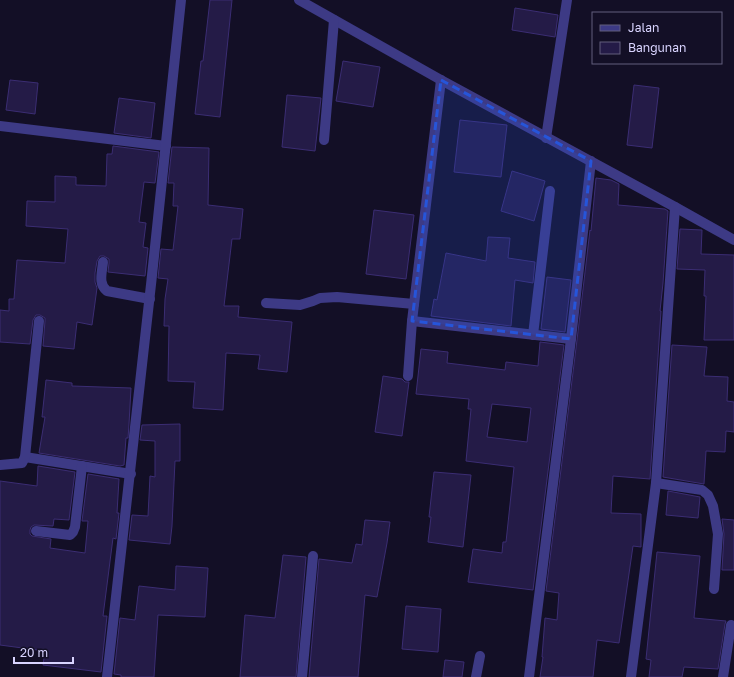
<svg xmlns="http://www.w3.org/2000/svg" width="734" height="677" font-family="'Golos Text',sans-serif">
	<rect width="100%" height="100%" fill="#130f26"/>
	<!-- building -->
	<g fill="#241b47" stroke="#3b2d73" fill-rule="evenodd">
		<path d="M 210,0 L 232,0 L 220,117 L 195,114 L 201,61 L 203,61 Z"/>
		<path d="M 515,8 L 558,15 L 555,37 L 512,30 Z"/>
		<path d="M 343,61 L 380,67 L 373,107 L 336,101 Z"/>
		<path d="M 10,80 L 38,83 L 35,114 L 6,110 Z"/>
		<path d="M 634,85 L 659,88 L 652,148 L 627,145 Z"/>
		<path d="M 287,95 L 321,98 L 315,151 L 282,147 Z"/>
		<path d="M 119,98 L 155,103 L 151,138 L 114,133 Z"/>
		<path d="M 460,120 L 507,125 L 501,177 L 454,172 Z"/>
		<path d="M 113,146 L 159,152 L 155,183 L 144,182 L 139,222 L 146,223 L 143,247 L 148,248 L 145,276 L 108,272 L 109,263 L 109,259 L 104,256 L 100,256 L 97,261 L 95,273 L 95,282 L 97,288 L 92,325 L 77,322 L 74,349 L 43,346 L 45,321 L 45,318 L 40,315 L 36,315 L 33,320 L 30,344 L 0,342 L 0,310 L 9,311 L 9,299 L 14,299 L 17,260 L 65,263 L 68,229 L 26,226 L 27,201 L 55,202 L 55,176 L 76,177 L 76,185 L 106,186 L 107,154 L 112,154 Z"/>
		<path d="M 172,147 L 209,148 L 208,205 L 243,209 L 240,239 L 232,239 L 224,306 L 239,306 L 238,317 L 292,322 L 287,372 L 258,369 L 260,355 L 226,353 L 223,410 L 193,408 L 195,382 L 168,381 L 169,326 L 164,326 L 165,299 L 168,279 L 158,278 L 161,249 L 173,250 L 178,206 L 173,206 L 174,183 L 168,183 Z"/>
		<path d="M 512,171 L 545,181 L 534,221 L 501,211 Z"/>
		<path d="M 596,178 L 611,180 L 619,184 L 618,205 L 665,209 L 668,211 L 663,283 L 660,311 L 661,311 L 650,479 L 613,476 L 611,513 L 641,514 L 641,547 L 633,546 L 619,643 L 597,640 L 593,677 L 540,677 L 543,657 L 542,657 L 545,618 L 557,620 L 559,593 L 546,591 L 577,340 L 590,230 L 591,231 Z"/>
		<path d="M 374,210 L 414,215 L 406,279 L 366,274 Z"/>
		<path d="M 680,229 L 702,230 L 701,254 L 734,255 L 734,340 L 704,340 L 706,296 L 704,296 L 705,270 L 677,269 Z"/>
		<path d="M 488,237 L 510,238 L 508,258 L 535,262 L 533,283 L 515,280 L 511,326 L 431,316 L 434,299 L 437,300 L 446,253 L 486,261 Z"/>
		<path d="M 547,277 L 571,280 L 565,332 L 541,329 Z"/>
		<path d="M 540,342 L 564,345 L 533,590 L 468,582 L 473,549 L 502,553 L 503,542 L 506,542 L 514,467 L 466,461 L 471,409 L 468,409 L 469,399 L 416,394 L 421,349 L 448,352 L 447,363 L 505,370 L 506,362 L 538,366 ZM 492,404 L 531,408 L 527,442 L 487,437 Z"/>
		<path d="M 672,345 L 707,347 L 704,376 L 728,377 L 727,401 L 734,402 L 734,432 L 726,431 L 725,452 L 706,451 L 704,484 L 663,477 Z"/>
		<path d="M 383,376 L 402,379 L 405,382 L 409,382 L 402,436 L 375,432 Z"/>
		<path d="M 46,380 L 72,383 L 72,386 L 131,388 L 129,424 L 128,438 L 126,438 L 124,465 L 120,466 L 39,453 L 45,417 L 42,417 Z"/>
		<path d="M 180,424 L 180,461 L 175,461 L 172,526 L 170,544 L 129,540 L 132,515 L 148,516 L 150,476 L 155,477 L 155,441 L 140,440 L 142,425 Z"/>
		<path d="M 38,466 L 75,472 L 69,520 L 54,519 L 53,526 L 34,525 L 31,527 L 30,530 L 30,534 L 32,536 L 51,539 L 50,548 L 85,553 L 88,521 L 82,521 L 88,474 L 119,479 L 117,513 L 119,513 L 116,539 L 113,538 L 103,616 L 107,616 L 101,672 L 43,665 L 45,651 L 0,645 L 0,481 L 37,486 Z"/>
		<path d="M 434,472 L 471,475 L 463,547 L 428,542 L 431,517 L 429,517 Z"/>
		<path d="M 668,491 L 700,497 L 698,518 L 666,515 Z"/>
		<path d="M 722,519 L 734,520 L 734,570 L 722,570 L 724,534 Z"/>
		<path d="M 365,520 L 390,522 L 387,543 L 377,597 L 365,595 L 358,677 L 309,677 L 319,559 L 352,563 L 356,544 L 362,545 Z"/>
		<path d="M 657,552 L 700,556 L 694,618 L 726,621 L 725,624 L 718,669 L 684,667 L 682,677 L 649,677 L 651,660 L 646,659 Z"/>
		<path d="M 283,555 L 306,557 L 296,677 L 240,677 L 245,615 L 275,618 Z"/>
		<path d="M 176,566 L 208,568 L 205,617 L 158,615 L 154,677 L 121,677 L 121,675 L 114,674 L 120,618 L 135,620 L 139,586 L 175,590 Z"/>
		<path d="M 406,606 L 441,609 L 438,652 L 402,649 Z"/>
		<path d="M 445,660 L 464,662 L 462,677 L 443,677 Z"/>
	</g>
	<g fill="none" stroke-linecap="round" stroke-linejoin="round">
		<!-- street -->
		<g stroke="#3d3a85" stroke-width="10">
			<path d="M 299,0 L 441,80 L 675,207 L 734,240"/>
			<path d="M 0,126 L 166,146"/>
			<path d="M 546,138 L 567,0"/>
			<path d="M 324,140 L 334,20"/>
			<path d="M 103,262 C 102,273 98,284 107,291 L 150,299"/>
			<path d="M 266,303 L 300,305 L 313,301 L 320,298 L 337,297 L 414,304"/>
			<path d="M 412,321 L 571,339"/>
			<path d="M 533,335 L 550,191"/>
			<path d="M 408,376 L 412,321 L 441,80"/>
			<path d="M 25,457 L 131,474"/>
			<path d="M 0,465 L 22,463 L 25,457 L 39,321"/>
			<path d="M 656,483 L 702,490 L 708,495 L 713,506 L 718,534 L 714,589"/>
			<path d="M 36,531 L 70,535 L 73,532 L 75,527 L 82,466"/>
			<path d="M 107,677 C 133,451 158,226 181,0"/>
			<path d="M 302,677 L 313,556"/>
			<path d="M 476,677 L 480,656"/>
			<path d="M 529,677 L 571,339 L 591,161"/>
			<path d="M 631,677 L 656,483 L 675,207"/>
			<path d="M 723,677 L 731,625"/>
		</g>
	</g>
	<!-- marked area -->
	<path fill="#2655da" fill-opacity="0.2" stroke="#2655da" stroke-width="3" stroke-dasharray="8 5" stroke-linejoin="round" d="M 441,80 L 591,161 L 571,339 L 412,321 Z"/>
	<!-- legend -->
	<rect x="592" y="12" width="130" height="52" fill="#130f26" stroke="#625e7d"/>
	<rect x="600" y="25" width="20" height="6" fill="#3d3a85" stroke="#625e7d"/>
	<text x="628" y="32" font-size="12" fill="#d9d4ff">Jalan</text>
	<rect x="600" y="42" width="20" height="12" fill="#241b47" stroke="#625e7d"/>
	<text x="628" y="52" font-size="12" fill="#d9d4ff">Bangunan</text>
	<!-- scale -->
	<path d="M14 657v6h59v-6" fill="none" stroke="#d9d4ff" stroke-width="2"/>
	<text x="20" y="657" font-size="12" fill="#d9d4ff" stroke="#130f26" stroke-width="3" paint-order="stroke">20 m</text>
</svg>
